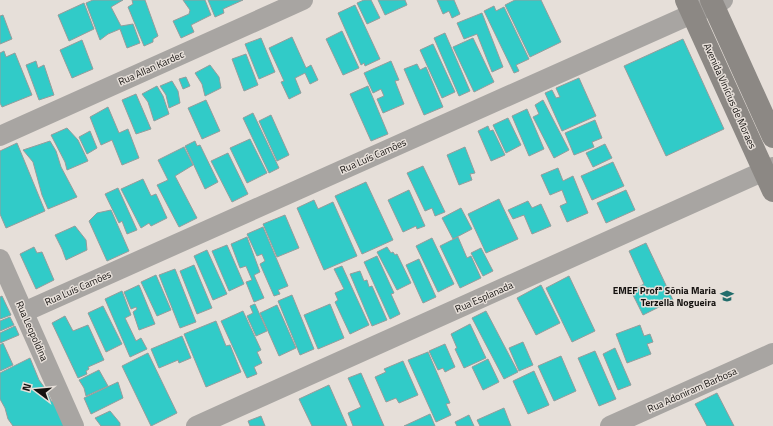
<svg xmlns="http://www.w3.org/2000/svg" width="773" height="426" font-family="'Titillium Web',sans-serif">
	<rect width="100%" height="100%" fill="#e6dfd9"/>
	<!-- building -->
	<g fill="#31cbc8" stroke="#939d9c">
		<path d="M 93,0 L 123,0 L 111,7 L 121,26 L 133,24 L 140,43 L 127,48 L 120,29 L 108,34 L 100,40 L 86,3 Z"/>
		<path d="M 132,0 L 145,0 L 158,36 L 153,39 L 153,42 L 144,46 L 128,7 L 133,4 Z"/>
		<path d="M 183,0 L 205,0 L 211,15 L 191,25 L 194,32 L 181,38 L 173,21 L 189,14 L 190,10 Z"/>
		<path d="M 208,0 L 243,0 L 223,9 L 224,13 L 215,17 Z"/>
		<path d="M 364,0 L 371,0 L 380,18 L 367,24 L 357,3 Z"/>
		<path d="M 378,0 L 405,0 L 407,5 L 385,15 Z"/>
		<path d="M 437,0 L 454,0 L 460,14 L 452,18 L 449,11 L 443,14 Z"/>
		<path d="M 515,0 L 541,0 L 561,42 L 530,57 L 505,5 Z"/>
		<path d="M 84,3 L 94,29 L 69,41 L 58,15 Z"/>
		<path d="M 355,5 L 380,59 L 365,66 L 364,63 L 361,65 L 338,13 Z"/>
		<path d="M 494,6 L 496,11 L 504,7 L 529,59 L 516,65 L 519,71 L 514,73 L 484,11 Z"/>
		<path d="M 482,13 L 503,67 L 492,72 L 477,34 L 464,39 L 457,23 Z"/>
		<path d="M 3,15 L 12,39 L 0,44 L 0,16 Z"/>
		<path d="M 342,31 L 359,68 L 343,75 L 326,39 Z"/>
		<path d="M 445,33 L 470,91 L 459,96 L 434,38 Z"/>
		<path d="M 292,37 L 306,68 L 311,65 L 318,80 L 310,84 L 305,73 L 295,78 L 301,93 L 289,99 L 281,82 L 284,81 L 269,48 Z"/>
		<path d="M 261,38 L 275,72 L 259,79 L 245,44 Z"/>
		<path d="M 473,38 L 494,82 L 474,92 L 453,47 Z"/>
		<path d="M 683,39 L 724,129 L 666,156 L 624,66 Z"/>
		<path d="M 82,40 L 93,69 L 72,78 L 60,50 Z"/>
		<path d="M 433,44 L 455,92 L 442,98 L 420,50 Z"/>
		<path d="M 4,51 L 6,57 L 15,53 L 32,95 L 2,107 L 0,103 L 0,53 Z"/>
		<path d="M 246,54 L 258,85 L 244,91 L 232,59 Z"/>
		<path d="M 36,61 L 38,68 L 44,65 L 54,95 L 39,100 L 26,65 Z"/>
		<path d="M 391,61 L 399,80 L 395,81 L 404,104 L 383,113 L 377,99 L 384,96 L 381,89 L 373,93 L 364,73 Z"/>
		<path d="M 417,64 L 420,70 L 426,67 L 443,107 L 424,115 L 404,69 Z"/>
		<path d="M 210,65 L 219,77 L 221,88 L 205,96 L 202,84 L 195,73 Z"/>
		<path d="M 186,77 L 190,86 L 183,89 L 179,79 Z"/>
		<path d="M 579,78 L 596,116 L 562,131 L 545,93 L 552,90 L 556,98 L 560,97 L 556,88 Z"/>
		<path d="M 172,81 L 178,91 L 180,103 L 169,108 L 166,95 L 160,86 Z"/>
		<path d="M 157,86 L 163,96 L 169,114 L 154,121 L 148,102 L 142,94 Z"/>
		<path d="M 368,86 L 388,134 L 371,141 L 350,94 Z"/>
		<path d="M 136,94 L 151,129 L 136,134 L 122,100 Z"/>
		<path d="M 206,100 L 220,131 L 202,139 L 188,108 Z"/>
		<path d="M 543,100 L 569,150 L 554,158 L 533,117 L 539,114 L 535,105 Z"/>
		<path d="M 108,107 L 119,133 L 128,129 L 139,158 L 122,165 L 112,140 L 101,145 L 90,117 Z"/>
		<path d="M 527,109 L 544,149 L 529,156 L 512,116 Z"/>
		<path d="M 253,113 L 279,168 L 269,173 L 243,118 Z"/>
		<path d="M 271,115 L 289,155 L 277,161 L 259,121 Z"/>
		<path d="M 508,118 L 521,145 L 506,153 L 493,125 Z"/>
		<path d="M 595,120 L 602,138 L 592,142 L 594,147 L 574,155 L 565,133 Z"/>
		<path d="M 488,126 L 490,131 L 493,130 L 505,155 L 491,161 L 478,131 Z"/>
		<path d="M 67,128 L 78,140 L 88,161 L 67,170 L 65,162 L 51,135 Z"/>
		<path d="M 90,131 L 97,148 L 87,154 L 79,137 Z"/>
		<path d="M 250,139 L 267,173 L 247,183 L 230,148 Z"/>
		<path d="M 50,141 L 56,151 L 61,167 L 77,197 L 48,209 L 42,195 L 33,162 L 23,150 Z"/>
		<path d="M 195,141 L 197,146 L 200,145 L 218,182 L 205,189 L 185,146 Z"/>
		<path d="M 17,143 L 45,211 L 6,228 L 0,214 L 0,151 Z"/>
		<path d="M 605,144 L 612,158 L 593,167 L 586,153 Z"/>
		<path d="M 184,147 L 193,165 L 175,176 L 197,218 L 179,227 L 157,185 L 168,180 L 158,160 Z"/>
		<path d="M 465,147 L 475,173 L 470,174 L 472,180 L 459,185 L 447,155 Z"/>
		<path d="M 228,153 L 248,194 L 232,202 L 211,161 Z"/>
		<path d="M 613,162 L 624,186 L 592,200 L 581,176 Z"/>
		<path d="M 423,166 L 445,212 L 435,216 L 432,208 L 425,211 L 407,173 Z"/>
		<path d="M 558,168 L 563,181 L 573,176 L 588,213 L 567,222 L 560,206 L 567,203 L 562,190 L 550,195 L 541,175 Z"/>
		<path d="M 143,179 L 151,196 L 156,194 L 167,218 L 151,226 L 149,223 L 141,228 L 121,189 Z"/>
		<path d="M 366,182 L 393,240 L 362,254 L 335,196 Z"/>
		<path d="M 118,188 L 137,230 L 127,234 L 122,221 L 119,223 L 105,194 Z"/>
		<path d="M 409,190 L 425,226 L 417,229 L 416,226 L 403,232 L 388,200 Z"/>
		<path d="M 626,190 L 635,210 L 606,223 L 597,203 Z"/>
		<path d="M 499,199 L 518,239 L 486,253 L 468,214 Z"/>
		<path d="M 314,200 L 318,209 L 333,202 L 357,256 L 324,270 L 297,208 Z"/>
		<path d="M 528,201 L 532,208 L 541,204 L 551,226 L 532,234 L 524,215 L 513,219 L 508,210 Z"/>
		<path d="M 461,208 L 472,229 L 453,239 L 442,218 Z"/>
		<path d="M 111,210 L 129,251 L 107,261 L 89,221 L 97,213 Z"/>
		<path d="M 285,215 L 299,248 L 277,257 L 263,224 Z"/>
		<path d="M 75,226 L 86,240 L 87,250 L 66,260 L 62,249 L 55,235 Z"/>
		<path d="M 263,227 L 288,286 L 278,290 L 280,294 L 274,296 L 260,264 L 265,261 L 262,254 L 257,256 L 247,234 Z"/>
		<path d="M 247,237 L 260,272 L 254,275 L 264,298 L 254,302 L 246,282 L 252,280 L 246,266 L 240,268 L 231,244 Z"/>
		<path d="M 458,237 L 467,258 L 471,256 L 481,278 L 460,288 L 440,246 Z"/>
		<path d="M 432,238 L 454,284 L 438,292 L 416,246 Z"/>
		<path d="M 646,243 L 673,300 L 643,315 L 631,291 L 644,284 L 629,251 Z"/>
		<path d="M 227,245 L 244,284 L 229,291 L 212,251 Z"/>
		<path d="M 34,247 L 37,253 L 42,252 L 54,280 L 36,289 L 20,254 Z"/>
		<path d="M 387,247 L 391,253 L 393,252 L 395,255 L 397,254 L 411,283 L 397,290 L 377,252 Z"/>
		<path d="M 481,248 L 493,271 L 483,276 L 471,253 Z"/>
		<path d="M 207,250 L 227,294 L 213,300 L 194,256 Z"/>
		<path d="M 377,256 L 394,293 L 391,294 L 400,314 L 390,319 L 364,262 Z"/>
		<path d="M 419,259 L 436,297 L 423,303 L 406,265 Z"/>
		<path d="M 194,265 L 212,308 L 197,314 L 180,271 Z"/>
		<path d="M 342,266 L 369,325 L 350,334 L 335,302 L 338,300 L 335,293 L 344,289 L 334,269 Z"/>
		<path d="M 175,269 L 196,322 L 180,328 L 159,275 Z"/>
		<path d="M 360,271 L 364,281 L 367,280 L 369,287 L 372,286 L 387,320 L 372,326 L 350,274 Z"/>
		<path d="M 156,275 L 171,310 L 157,316 L 141,282 Z"/>
		<path d="M 569,276 L 595,331 L 572,342 L 546,288 Z"/>
		<path d="M 139,285 L 155,324 L 139,330 L 133,312 L 137,309 L 136,307 L 131,309 L 124,292 Z"/>
		<path d="M 541,285 L 560,323 L 536,335 L 517,298 Z"/>
		<path d="M 122,291 L 131,315 L 125,318 L 136,341 L 141,338 L 147,349 L 130,357 L 105,299 Z"/>
		<path d="M 292,295 L 314,349 L 300,355 L 278,301 Z"/>
		<path d="M 2,296 L 11,315 L 0,319 L 0,297 Z"/>
		<path d="M 255,304 L 267,331 L 256,336 L 247,316 L 253,313 L 250,306 Z"/>
		<path d="M 330,304 L 344,338 L 318,349 L 304,315 Z"/>
		<path d="M 277,305 L 296,348 L 279,356 L 260,313 Z"/>
		<path d="M 103,306 L 122,344 L 106,352 L 88,313 Z"/>
		<path d="M 243,311 L 261,350 L 257,352 L 262,363 L 254,367 L 257,374 L 247,378 L 221,321 Z"/>
		<path d="M 486,311 L 518,372 L 504,379 L 472,318 Z"/>
		<path d="M 65,316 L 73,331 L 88,325 L 104,360 L 88,367 L 89,369 L 86,371 L 87,374 L 78,378 L 52,323 Z"/>
		<path d="M 10,317 L 14,325 L 0,331 L 0,321 Z"/>
		<path d="M 216,321 L 226,346 L 230,345 L 241,372 L 206,387 L 184,334 Z"/>
		<path d="M 470,324 L 486,358 L 464,368 L 455,349 L 457,348 L 451,334 Z"/>
		<path d="M 640,325 L 644,336 L 650,334 L 653,342 L 647,344 L 651,354 L 627,363 L 616,334 Z"/>
		<path d="M 15,326 L 19,335 L 0,343 L 0,333 Z"/>
		<path d="M 182,336 L 191,358 L 179,363 L 178,360 L 159,368 L 151,349 Z"/>
		<path d="M 523,342 L 533,365 L 519,371 L 509,348 Z"/>
		<path d="M 3,343 L 13,365 L 0,371 L 0,345 Z"/>
		<path d="M 445,344 L 455,367 L 445,372 L 443,368 L 438,370 L 429,351 Z"/>
		<path d="M 615,348 L 631,385 L 618,390 L 603,354 Z"/>
		<path d="M 595,351 L 616,399 L 599,406 L 578,358 Z"/>
		<path d="M 428,352 L 450,403 L 446,404 L 451,415 L 436,422 L 408,360 Z"/>
		<path d="M 148,353 L 177,413 L 151,426 L 122,366 Z"/>
		<path d="M 561,356 L 576,391 L 554,401 L 538,366 Z"/>
		<path d="M 30,358 L 39,380 L 47,391 L 51,401 L 56,402 L 66,425 L 63,426 L 13,426 L 8,419 L 5,408 L 0,399 L 0,373 Z"/>
		<path d="M 488,359 L 499,382 L 483,390 L 472,367 Z"/>
		<path d="M 403,361 L 418,395 L 399,403 L 396,398 L 386,402 L 375,377 L 386,372 L 384,369 Z"/>
		<path d="M 99,370 L 108,386 L 86,396 L 84,388 L 79,380 Z"/>
		<path d="M 534,371 L 549,405 L 528,414 L 513,381 Z"/>
		<path d="M 361,373 L 384,426 L 353,426 L 348,413 L 361,407 L 348,378 Z"/>
		<path d="M 118,382 L 123,398 L 91,414 L 84,398 Z"/>
		<path d="M 329,385 L 347,426 L 312,426 L 299,399 Z"/>
		<path d="M 717,393 L 734,426 L 707,426 L 695,404 Z"/>
		<path d="M 504,408 L 511,426 L 480,426 L 477,420 Z"/>
		<path d="M 110,411 L 120,423 L 120,426 L 101,426 L 95,418 Z"/>
		<path d="M 430,414 L 435,426 L 404,426 Z"/>
		<path d="M 469,415 L 474,426 L 457,426 L 455,422 Z"/>
		<path d="M 261,416 L 265,426 L 250,426 L 248,421 Z"/>
	</g>
	<g fill="none" stroke-linecap="round" stroke-linejoin="round">
		<!-- street -->
		<g stroke="#a8a5a2" stroke-width="20">
			<path d="M 0,136 L 303,0"/>
			<path d="M 0,259 L 74,426"/>
			<path d="M 24,312 L 723,0"/>
			<path d="M 196,426 L 773,167"/>
			<path d="M 610,426 L 773,353"/>
		</g>
		<!-- secondary -->
		<g stroke="#8c8884" stroke-width="22">
			<path d="M 686,0 L 773,191"/>
			<path d="M 711,0 L 773,137"/>
		</g>
	</g>
	<!-- icons -->
	<defs>
		<g id="school-bare" transform="scale(1.08)"><path d="M0-5L7-2L0 1L-7-2ZM-4 1L0 2.5L4 1V4Q0 6-4 4Z" fill="#226d6c" stroke="#e6dfd9" stroke-width="2.5" paint-order="stroke"/></g>
	</defs>
	<g fill-rule="evenodd">
		<use href="#school-bare" x="727" y="296"/>
	</g>
	<g text-anchor="middle" dominant-baseline="central" stroke-width="3" stroke-linejoin="round" paint-order="stroke">
		<!-- street labels -->
		<g font-size="10" fill="#151210" stroke="#e6dfd9">
			<text transform="translate(151 68) rotate(-24)">Rua Allan Kardec</text>
			<text transform="translate(730 96) rotate(66)">Avenida Vinícius de Moraes</text>
			<text transform="translate(373 156) rotate(-24)">Rua Luís Camões</text>
			<text transform="translate(78 288) rotate(-24)">Rua Luís Camões</text>
			<text transform="translate(484 297) rotate(-24)">Rua Esplanada</text>
			<text transform="translate(32 331) rotate(66)">Rua Leopoldina</text>
			<text transform="translate(692 390) rotate(-24)">Rua Adoniram Barbosa</text>
		</g>
		<!-- poi labels -->
		<g font-size="10" font-weight="bold" fill="#151210" stroke="#e6dfd9" text-anchor="end">
			<text x="716" y="290">EMEF Profª Sônia Maria<tspan x="716" dy="12">Terzella Nogueira</tspan></text>
		</g>
	</g>
	<!-- north arrow -->
	<g transform="translate(36 390) rotate(286)" stroke="#e6dfd9" stroke-width="3" paint-order="stroke">
	<path d="M0-3L7 15L0 10L-7 15Z" fill="#151210"/>
	<text y="-6" font-size="11" font-weight="bold" text-anchor="middle" fill="#151210">N</text>
	</g>
</svg>
